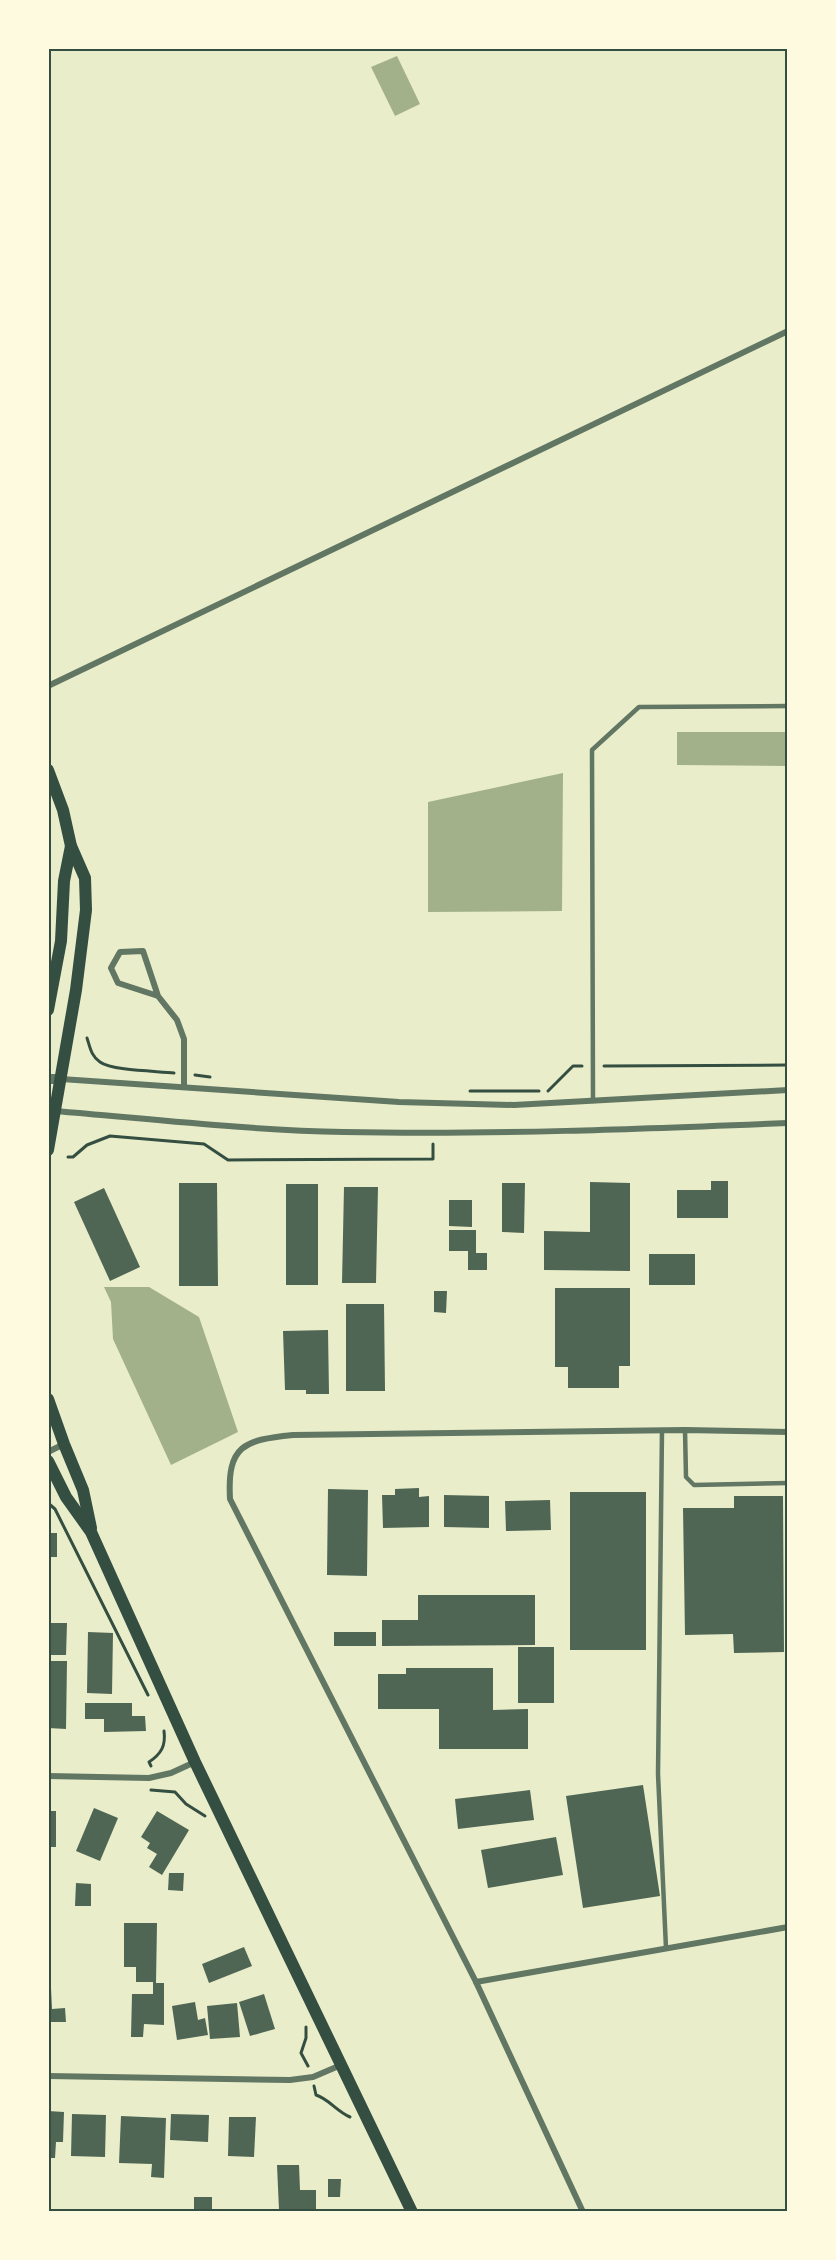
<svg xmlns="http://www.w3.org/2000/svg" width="836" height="2260" font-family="'Crimson Pro',serif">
	<rect width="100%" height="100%" fill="#e9edc9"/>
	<!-- water -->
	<g fill="#a3b18a">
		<path d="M 397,56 L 420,104 L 395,116 L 371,67 Z"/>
		<path d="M 677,732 L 786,732 L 786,766 L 677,765 Z"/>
		<path d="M 563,773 L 562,911 L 428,912 L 428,802 Z"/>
		<path d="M 104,1287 L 149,1287 L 199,1317 L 238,1432 L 171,1465 L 113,1339 L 111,1302 Z"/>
	</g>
	<!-- building -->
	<g fill="#4f6655">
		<path d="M 711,1181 L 728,1181 L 728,1218 L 677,1218 L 677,1190 L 711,1190 Z"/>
		<path d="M 590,1182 L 630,1183 L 630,1271 L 544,1270 L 544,1231 L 590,1232 Z"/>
		<path d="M 179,1183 L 217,1183 L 218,1286 L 179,1286 Z"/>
		<path d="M 502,1183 L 525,1183 L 524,1233 L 502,1232 Z"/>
		<rect x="286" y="1184" width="32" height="101"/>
		<path d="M 344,1187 L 378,1187 L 376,1283 L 342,1283 Z"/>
		<path d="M 104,1188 L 140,1267 L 110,1281 L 74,1202 Z"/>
		<path d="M 449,1200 L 472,1200 L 472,1227 L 449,1226 Z"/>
		<path d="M 449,1230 L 476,1230 L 476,1253 L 487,1253 L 487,1270 L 468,1270 L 468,1251 L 449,1251 Z"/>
		<rect x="649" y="1254" width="46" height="31"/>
		<path d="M 555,1288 L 630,1288 L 630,1366 L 619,1366 L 619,1388 L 568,1388 L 568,1367 L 555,1367 Z"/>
		<path d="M 434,1291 L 447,1291 L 446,1313 L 434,1312 Z"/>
		<path d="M 346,1304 L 384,1304 L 385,1391 L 346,1391 Z"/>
		<path d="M 328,1330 L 329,1394 L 306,1394 L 306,1390 L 285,1390 L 283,1331 Z"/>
		<path d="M 419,1488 L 419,1497 L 429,1496 L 429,1527 L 383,1528 L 382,1495 L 395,1495 L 395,1489 Z"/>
		<path d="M 328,1489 L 368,1490 L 367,1576 L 327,1575 Z"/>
		<rect x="570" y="1492" width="76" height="158"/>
		<path d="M 444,1495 L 489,1496 L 489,1528 L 444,1527 Z"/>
		<path d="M 734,1496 L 783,1496 L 784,1652 L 734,1653 L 733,1634 L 685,1635 L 683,1508 L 734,1508 Z"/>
		<path d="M 550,1500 L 551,1530 L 506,1531 L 505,1501 Z"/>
		<rect x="48" y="1533" width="9" height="24"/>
		<path d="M 418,1595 L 535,1595 L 535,1645 L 382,1646 L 382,1620 L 418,1620 Z"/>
		<path d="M 48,1623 L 67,1623 L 66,1655 L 48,1655 Z"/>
		<path d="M 88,1632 L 113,1633 L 112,1694 L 87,1693 Z"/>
		<rect x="334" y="1632" width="42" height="14"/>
		<rect x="518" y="1647" width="36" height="56"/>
		<path d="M 48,1661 L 67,1661 L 66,1729 L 48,1728 Z"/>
		<path d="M 406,1668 L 493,1668 L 493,1710 L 528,1709 L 528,1749 L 439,1749 L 439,1709 L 378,1709 L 378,1674 L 406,1674 Z"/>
		<path d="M 85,1703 L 132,1703 L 132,1716 L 145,1716 L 146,1731 L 104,1732 L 104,1719 L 85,1719 Z"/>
		<path d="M 643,1785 L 660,1896 L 583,1908 L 566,1796 Z"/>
		<path d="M 530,1790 L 534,1820 L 458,1829 L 455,1799 Z"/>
		<path d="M 94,1808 L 118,1818 L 100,1861 L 76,1851 Z"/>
		<rect x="48" y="1811" width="8" height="36"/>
		<path d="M 157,1811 L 189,1830 L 162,1875 L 149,1867 L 157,1854 L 147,1848 L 150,1843 L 141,1837 Z"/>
		<path d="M 556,1837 L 563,1875 L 488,1888 L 481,1850 Z"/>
		<path d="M 169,1873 L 184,1873 L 183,1891 L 168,1890 Z"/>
		<path d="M 76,1883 L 91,1884 L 91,1906 L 75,1906 Z"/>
		<path d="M 124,1923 L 157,1923 L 156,1983 L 164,1983 L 164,2025 L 144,2024 L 143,2037 L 131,2037 L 132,1994 L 153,1994 L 153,1982 L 136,1982 L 136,1967 L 124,1967 Z"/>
		<path d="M 244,1947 L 252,1966 L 209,1983 L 202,1964 Z"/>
		<path d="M 48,1988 L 51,1988 L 52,2009 L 65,2008 L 66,2022 L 48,2022 Z"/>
		<path d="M 264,1994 L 275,2029 L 250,2036 L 239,2002 Z"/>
		<path d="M 195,2002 L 198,2020 L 205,2018 L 208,2035 L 177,2040 L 172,2006 Z"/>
		<path d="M 237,2003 L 240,2037 L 210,2039 L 207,2006 Z"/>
		<path d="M 48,2111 L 64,2112 L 63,2142 L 56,2142 L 55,2158 L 48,2158 Z"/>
		<path d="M 72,2114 L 106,2115 L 105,2157 L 71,2156 Z"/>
		<path d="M 171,2114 L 209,2115 L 208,2142 L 170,2140 Z"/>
		<path d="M 121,2116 L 166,2118 L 164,2178 L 151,2177 L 152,2164 L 119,2163 Z"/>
		<path d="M 229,2117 L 256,2117 L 254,2157 L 228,2156 Z"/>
		<path d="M 277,2165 L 299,2165 L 300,2190 L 316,2190 L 316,2212 L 279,2210 Z"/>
		<path d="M 328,2179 L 341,2179 L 340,2197 L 328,2197 Z"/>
		<rect x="194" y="2197" width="18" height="15"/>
	</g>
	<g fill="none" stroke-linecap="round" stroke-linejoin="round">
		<!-- path -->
		<g stroke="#344e41" stroke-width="3">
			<path d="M 87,1038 C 90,1047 91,1056 100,1062 C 112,1071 158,1071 174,1073"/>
			<path d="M 604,1066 L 788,1065"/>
			<path d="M 195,1075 L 210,1077"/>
			<path d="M 470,1091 L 539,1091"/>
			<path d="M 548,1091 L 573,1066 L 582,1066"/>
			<path d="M 68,1157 L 73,1157 L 87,1145 L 110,1136 L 204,1144 L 228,1160 L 433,1159 L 433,1144"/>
			<path d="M 48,1503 L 55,1509 L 148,1695"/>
			<path d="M 151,1766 L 149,1762 C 161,1754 166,1746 164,1731"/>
			<path d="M 151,1790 L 175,1792 L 186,1804 L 205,1816"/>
			<path d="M 306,2027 L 306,2038 L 301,2053 L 308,2066"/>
			<path d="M 314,2086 L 316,2095 C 329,2099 336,2111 350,2117"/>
		</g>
		<!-- service -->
		<g stroke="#617663" stroke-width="4.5">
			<path d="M 593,1101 L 592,750 L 639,707 L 788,706"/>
			<path d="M 662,1430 L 658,1774 L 666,1948"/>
			<path d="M 685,1430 L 686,1477 L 694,1485 L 788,1483"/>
		</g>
		<!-- minor -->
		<g stroke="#617663" stroke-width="6">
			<path d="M 48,686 L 788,331"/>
			<path d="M 158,996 L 118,983 L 111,968 L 120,952 L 143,951 L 158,996 L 177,1020 L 184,1039 L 184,1087"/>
			<path d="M 61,1079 L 399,1102 L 514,1105 L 788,1090"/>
			<path d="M 55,1111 C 151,1119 247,1130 344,1132 C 492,1135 640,1129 788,1123"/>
			<path d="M 48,1452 L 64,1444"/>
			<path d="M 48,1776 L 149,1778 L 171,1773 L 195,1762"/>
			<path d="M 476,1982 L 788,1927"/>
			<path d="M 48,2076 L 290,2080 L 313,2077 L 341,2065"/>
			<path d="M 583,2212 L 476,1982 L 230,1499 C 227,1445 244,1440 293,1435 L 685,1430 L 788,1432"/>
		</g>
		<!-- tertiary -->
		<path stroke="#617663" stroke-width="10" d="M 48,1079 L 61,1079"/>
		<!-- secondary -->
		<g stroke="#344e41" stroke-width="12">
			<path d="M 48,770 L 63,810 L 71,846 L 85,878 L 86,910 L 76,990 L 48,1150"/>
			<path d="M 48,1010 L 61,941 L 64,881 L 71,846"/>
			<path d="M 48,1399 L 64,1444 L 83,1490 L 91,1528"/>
			<path d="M 48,1461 L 66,1497 L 91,1532 L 195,1762 L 412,2212"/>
		</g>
	</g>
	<!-- border -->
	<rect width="836" height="2260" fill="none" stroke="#fefae0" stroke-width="99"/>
	<rect x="50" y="50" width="736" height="2160" fill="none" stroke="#344e41" stroke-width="2"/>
</svg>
